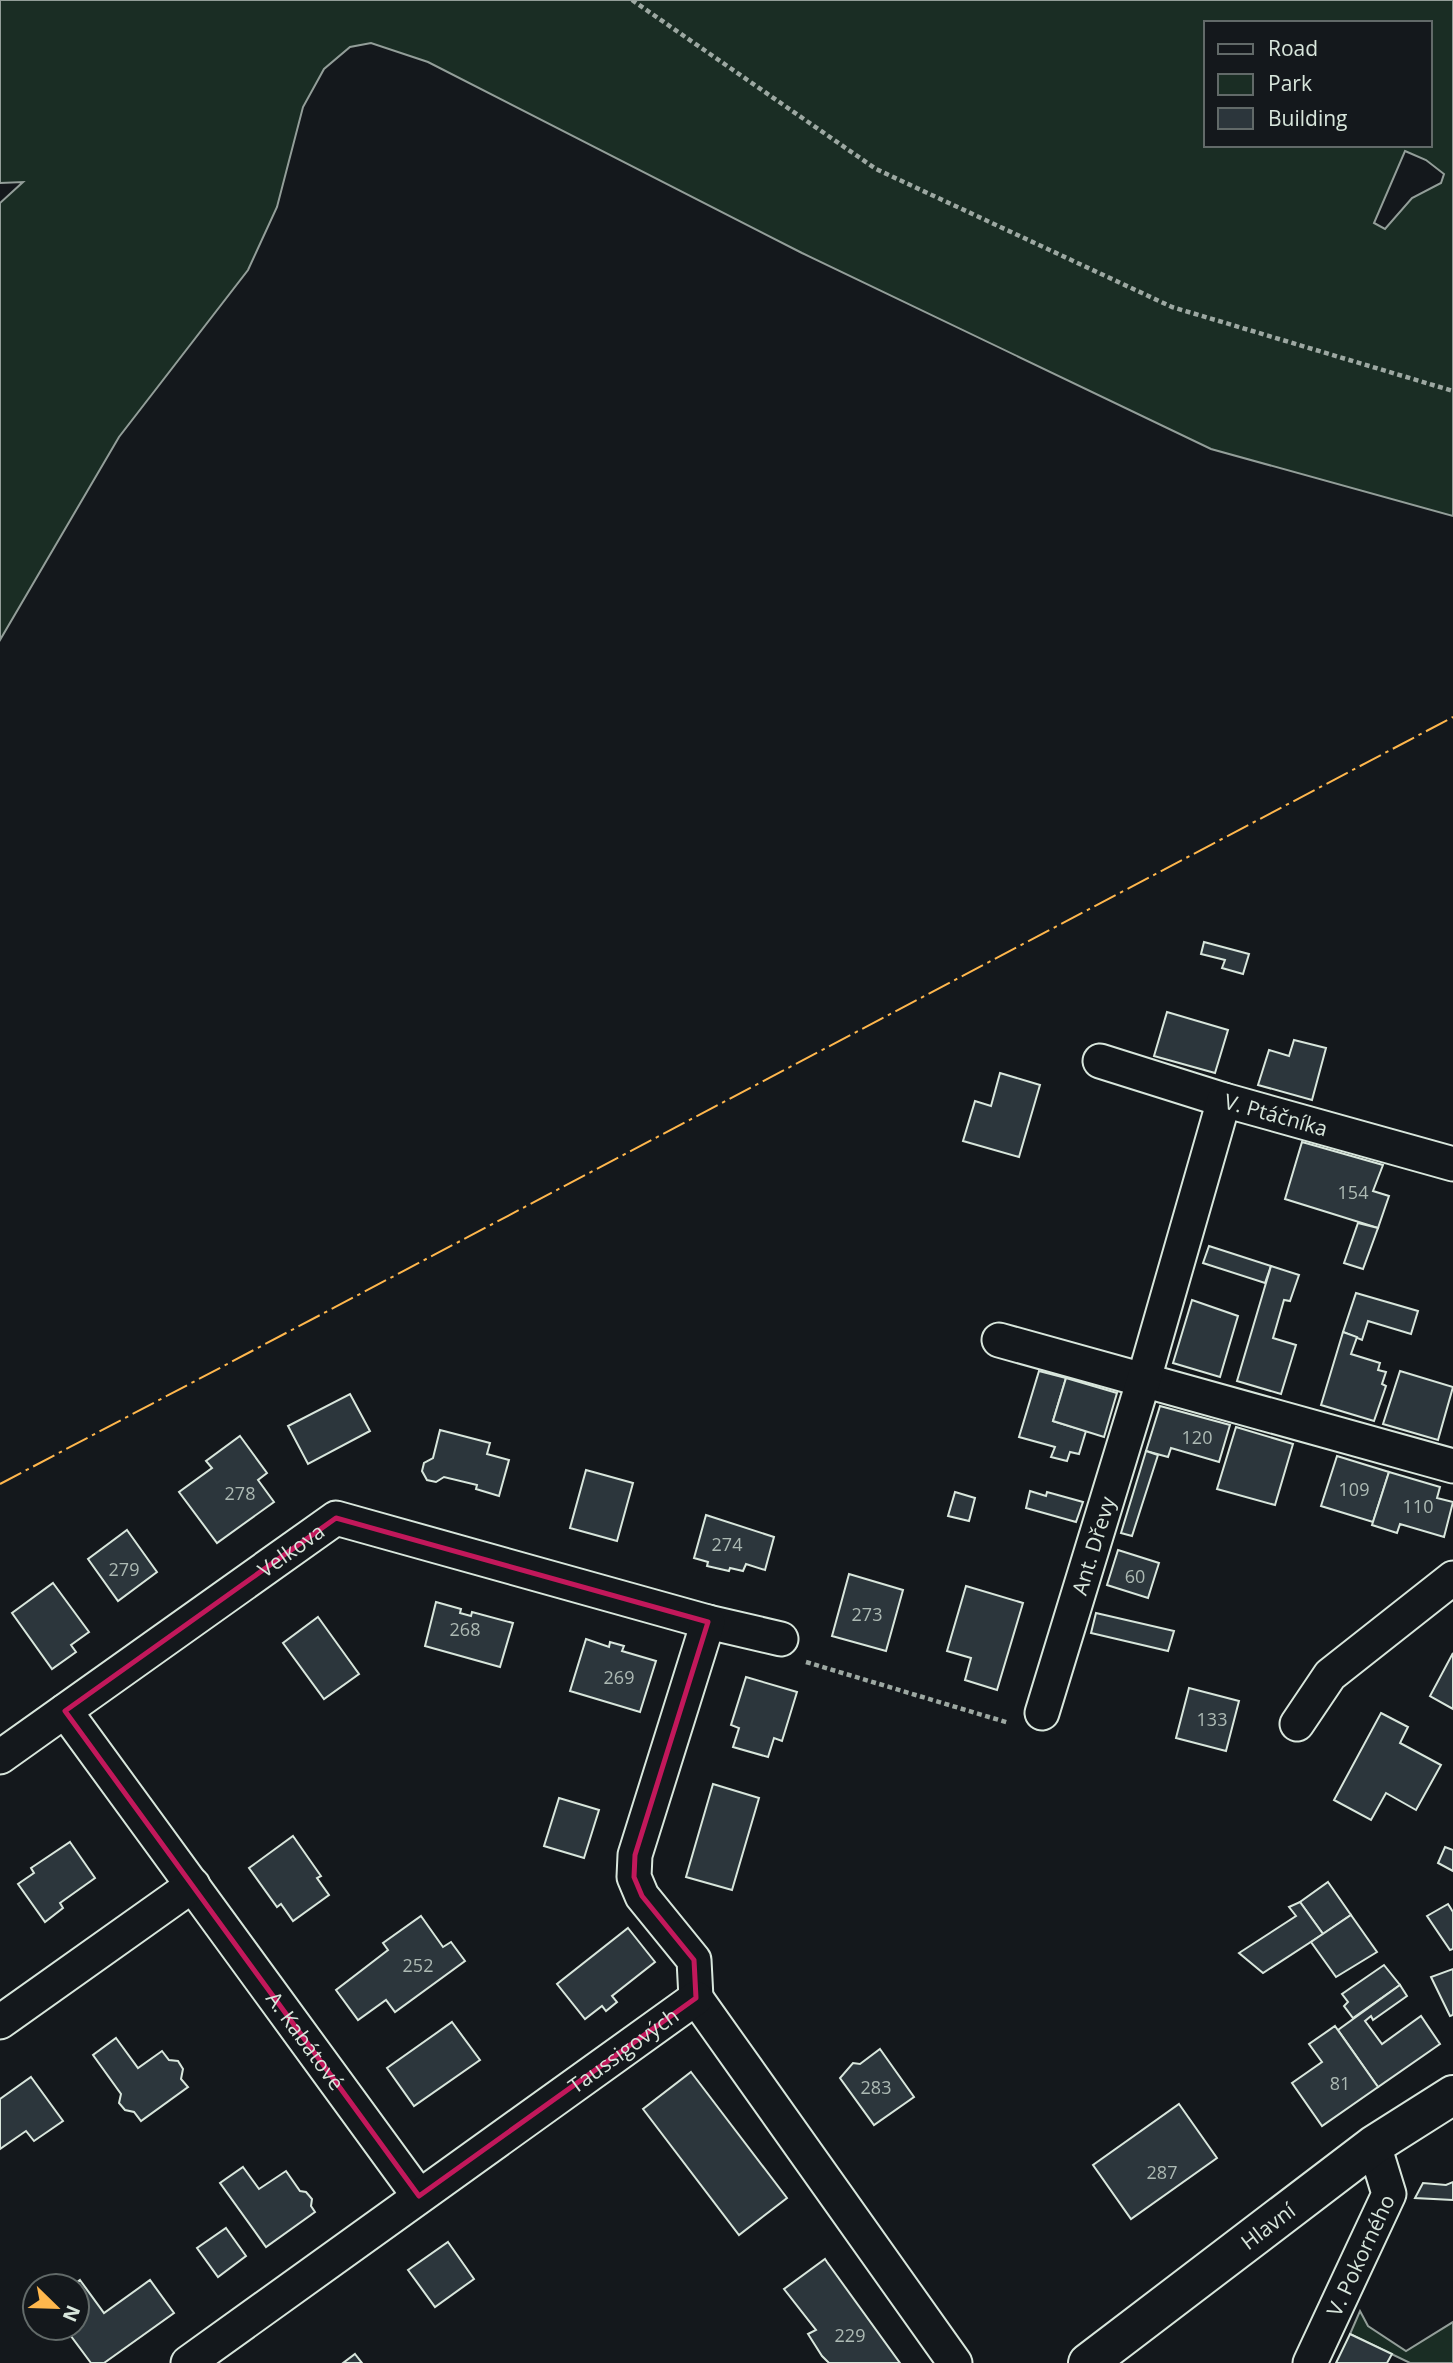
<svg xmlns="http://www.w3.org/2000/svg" width="1453" height="2363" font-family="'Open Sans',sans-serif">
	<rect width="100%" height="100%" fill="#14181c"/>
	<!-- green -->
	<g fill="#1a2d24" stroke="#939e99" stroke-width="2" fill-rule="evenodd">
		<path d="M 0,0 L 1453,0 L 1453,516 L 1211,449 L 802,253 L 428,62 L 371,43 L 350,47 L 324,69 L 303,107 L 277,207 L 248,270 L 119,437 L 0,640 L 0,203 L 23,182 L 0,183 ZM 1206,23 L 1430,23 L 1430,145 L 1206,145 ZM 1405,151 L 1426,160 L 1444,174 L 1441,183 L 1412,198 L 1385,229 L 1374,223 Z"/>
		<path d="M 1360,2311 L 1368,2326 L 1406,2351 L 1453,2322 L 1453,2363 L 1410,2363 L 1350,2334 Z"/>
	</g>
	<!-- building -->
	<g fill="#2c363c" stroke="#d8e6dc" stroke-width="2">
		<path d="M 1204,942 L 1249,954 L 1243,974 L 1222,968 L 1225,960 L 1201,954 Z"/>
		<path d="M 1167,1012 L 1228,1030 L 1215,1073 L 1154,1056 Z"/>
		<path d="M 1294,1040 L 1326,1048 L 1312,1100 L 1258,1085 L 1269,1050 L 1289,1056 Z"/>
		<path d="M 1000,1073 L 1040,1085 L 1019,1157 L 963,1141 L 975,1101 L 991,1106 Z"/>
		<path d="M 1302,1142 L 1383,1165 L 1373,1191 L 1389,1196 L 1378,1228 L 1285,1199 Z"/>
		<path d="M 1358,1223 L 1378,1228 L 1363,1269 L 1344,1263 Z"/>
		<path d="M 1209,1246 L 1271,1266 L 1265,1283 L 1203,1263 Z"/>
		<path d="M 1271,1266 L 1299,1275 L 1290,1301 L 1284,1300 L 1273,1338 L 1296,1345 L 1281,1394 L 1237,1381 Z"/>
		<path d="M 1356,1293 L 1418,1311 L 1411,1334 L 1368,1321 L 1362,1340 L 1343,1332 Z"/>
		<path d="M 1192,1300 L 1238,1316 L 1220,1377 L 1173,1363 Z"/>
		<path d="M 1343,1332 L 1357,1337 L 1351,1354 L 1380,1363 L 1378,1370 L 1386,1372 L 1382,1384 L 1386,1386 L 1374,1421 L 1321,1405 Z"/>
		<path d="M 1039,1371 L 1066,1378 L 1053,1421 L 1086,1431 L 1079,1454 L 1070,1452 L 1067,1461 L 1051,1457 L 1055,1447 L 1019,1437 Z"/>
		<path d="M 1400,1371 L 1453,1387 L 1438,1440 L 1383,1424 Z"/>
		<path d="M 1066,1378 L 1117,1393 L 1104,1437 L 1053,1421 Z"/>
		<path d="M 350,1394 L 370,1431 L 308,1464 L 288,1426 Z"/>
		<path d="M 1160,1406 L 1230,1425 L 1219,1462 L 1171,1448 L 1168,1457 L 1146,1451 Z"/>
		<path d="M 1236,1427 L 1293,1444 L 1275,1505 L 1217,1489 Z"/>
		<path d="M 440,1430 L 490,1443 L 487,1454 L 509,1460 L 499,1496 L 476,1489 L 477,1485 L 444,1477 L 436,1482 L 427,1480 L 422,1471 L 424,1463 L 433,1458 Z"/>
		<path d="M 240,1436 L 267,1473 L 258,1480 L 274,1502 L 217,1543 L 179,1492 L 212,1468 L 206,1461 Z"/>
		<path d="M 1146,1451 L 1158,1455 L 1132,1536 L 1121,1533 Z"/>
		<path d="M 1337,1456 L 1389,1472 L 1373,1522 L 1321,1506 Z"/>
		<path d="M 586,1470 L 633,1483 L 617,1541 L 570,1528 Z"/>
		<path d="M 1389,1472 L 1440,1487 L 1437,1498 L 1453,1502 L 1444,1537 L 1400,1524 L 1397,1533 L 1372,1525 Z"/>
		<path d="M 1030,1491 L 1046,1496 L 1047,1492 L 1083,1502 L 1076,1522 L 1026,1508 Z"/>
		<path d="M 955,1492 L 975,1498 L 969,1521 L 948,1516 Z"/>
		<path d="M 706,1515 L 774,1537 L 765,1570 L 746,1564 L 743,1571 L 730,1568 L 729,1571 L 707,1566 L 708,1562 L 694,1558 Z"/>
		<path d="M 127,1530 L 157,1572 L 118,1601 L 88,1559 Z"/>
		<path d="M 1118,1550 L 1159,1563 L 1148,1598 L 1107,1585 Z"/>
		<path d="M 849,1574 L 903,1590 L 886,1651 L 832,1636 Z"/>
		<path d="M 53,1583 L 89,1632 L 71,1645 L 76,1652 L 52,1669 L 12,1613 Z"/>
		<path d="M 966,1586 L 1023,1603 L 997,1690 L 965,1680 L 971,1658 L 947,1651 Z"/>
		<path d="M 436,1602 L 461,1609 L 460,1613 L 471,1616 L 472,1612 L 513,1623 L 500,1667 L 425,1646 Z"/>
		<path d="M 1096,1613 L 1174,1631 L 1168,1651 L 1091,1633 Z"/>
		<path d="M 318,1617 L 359,1674 L 324,1699 L 283,1643 Z"/>
		<path d="M 586,1639 L 609,1647 L 610,1642 L 624,1646 L 622,1651 L 656,1661 L 640,1712 L 570,1691 Z"/>
		<path d="M 1453,1653 L 1453,1709 L 1430,1696 Z"/>
		<path d="M 746,1677 L 797,1692 L 782,1741 L 774,1738 L 768,1757 L 733,1747 L 739,1728 L 731,1725 Z"/>
		<path d="M 1189,1688 L 1239,1701 L 1226,1751 L 1176,1738 Z"/>
		<path d="M 1381,1713 L 1408,1727 L 1400,1743 L 1441,1765 L 1416,1810 L 1386,1793 L 1371,1820 L 1334,1800 Z"/>
		<path d="M 713,1784 L 759,1798 L 732,1890 L 686,1877 Z"/>
		<path d="M 559,1798 L 599,1810 L 584,1858 L 544,1846 Z"/>
		<path d="M 293,1836 L 321,1876 L 317,1878 L 329,1895 L 293,1921 L 281,1904 L 277,1907 L 249,1868 Z"/>
		<path d="M 70,1842 L 95,1878 L 60,1903 L 63,1908 L 45,1922 L 18,1884 L 34,1873 L 31,1868 Z"/>
		<path d="M 1445,1847 L 1453,1850 L 1453,1871 L 1438,1863 Z"/>
		<path d="M 1328,1882 L 1351,1915 L 1323,1934 L 1300,1902 Z"/>
		<path d="M 1300,1902 L 1323,1934 L 1263,1973 L 1239,1953 L 1296,1916 L 1289,1907 Z"/>
		<path d="M 1448,1904 L 1453,1912 L 1453,1949 L 1450,1950 L 1427,1916 Z"/>
		<path d="M 1351,1915 L 1377,1952 L 1336,1977 L 1311,1942 Z"/>
		<path d="M 421,1916 L 443,1947 L 451,1942 L 465,1961 L 395,2012 L 386,2000 L 358,2020 L 336,1990 L 388,1950 L 383,1943 Z"/>
		<path d="M 628,1928 L 655,1962 L 612,1996 L 617,2002 L 606,2011 L 602,2006 L 585,2019 L 557,1984 Z"/>
		<path d="M 1384,1965 L 1400,1985 L 1353,2018 L 1344,2006 L 1348,2002 L 1342,1994 Z"/>
		<path d="M 1453,1969 L 1453,2015 L 1450,2016 L 1431,1977 Z"/>
		<path d="M 1400,1985 L 1407,1996 L 1373,2020 L 1371,2016 L 1365,2021 L 1382,2044 L 1421,2016 L 1440,2044 L 1378,2087 L 1338,2030 Z"/>
		<path d="M 452,2022 L 480,2060 L 414,2106 L 387,2068 Z"/>
		<path d="M 1335,2026 L 1378,2087 L 1322,2126 L 1292,2083 L 1322,2062 L 1309,2044 Z"/>
		<path d="M 116,2038 L 138,2068 L 162,2051 L 169,2060 L 178,2061 L 183,2069 L 181,2079 L 188,2087 L 141,2121 L 134,2112 L 125,2110 L 119,2103 L 121,2094 L 93,2055 Z"/>
		<path d="M 880,2049 L 914,2097 L 874,2125 L 840,2078 L 853,2063 L 860,2064 Z"/>
		<path d="M 691,2072 L 787,2198 L 739,2235 L 643,2109 Z"/>
		<path d="M 31,2077 L 63,2121 L 34,2141 L 26,2131 L 0,2149 L 0,2099 Z"/>
		<path d="M 1179,2104 L 1217,2158 L 1131,2219 L 1093,2165 Z"/>
		<path d="M 243,2167 L 259,2189 L 286,2171 L 300,2191 L 306,2192 L 312,2199 L 311,2206 L 315,2212 L 266,2247 L 220,2183 Z"/>
		<path d="M 1453,2182 L 1453,2200 L 1415,2198 L 1423,2183 L 1446,2185 Z"/>
		<path d="M 226,2228 L 246,2256 L 218,2277 L 197,2248 Z"/>
		<path d="M 448,2242 L 474,2279 L 435,2307 L 408,2270 Z"/>
		<path d="M 825,2259 L 827,2262 L 900,2363 L 829,2363 L 822,2356 L 808,2334 L 816,2330 L 784,2289 Z"/>
		<path d="M 80,2280 L 104,2313 L 150,2280 L 174,2313 L 104,2363 L 91,2363 L 65,2328 L 77,2328 L 77,2286 L 72,2286 Z"/>
		<path d="M 1350,2334 L 1392,2354 L 1387,2363 L 1336,2363 Z"/>
		<path d="M 355,2354 L 362,2363 L 343,2363 Z"/>
	</g>
	<g fill="none" stroke-linecap="round" stroke-linejoin="round">
		<!-- street casing -->
		<g stroke="#d8e6dc" stroke-width="37">
			<g id="street">
				<path id="s1" d="M 1100,1061 L 1224,1100 L 1453,1164"/>
				<path d="M 999,1340 L 1453,1466"/>
				<path id="s2" d="M 65,1711 L 419,2196"/>
				<path id="s3" d="M 1042,1713 L 1144,1379 L 1224,1100"/>
				<path d="M 1297,1724 L 1330,1675 L 1453,1578"/>
				<path id="s4" d="M 0,1757 L 336,1518 L 708,1622 L 781,1639"/>
				<path d="M 696,1998 L 955,2363"/>
				<path d="M 696,1998 L 694,1960 L 642,1896 L 634,1877 L 635,1855 L 708,1622"/>
				<path d="M 0,2022 L 193,1885"/>
				<path id="s5" d="M 188,2363 L 696,1998"/>
				<path id="s6" d="M 1310,2363 L 1389,2194 L 1374,2145"/>
			</g>
		</g>
		<!-- secondary casing -->
		<g stroke="#d8e6dc" stroke-width="42">
			<g id="secondary">
				<path id="s7" d="M 1088,2363 L 1374,2145 L 1453,2095"/>
			</g>
		</g>
		<!-- path -->
		<g stroke="#9da8a2" stroke-width="4.5" stroke-dasharray="5 3.5" stroke-linecap="butt">
			<path d="M 632,0 L 876,169 L 1172,307 L 1453,391"/>
			<path d="M 806,1662 L 1009,1723"/>
		</g>
		<!-- street -->
		<use href="#street" stroke="#14181c" stroke-width="33"/>
		<!-- secondary -->
		<use href="#secondary" stroke="#14181c" stroke-width="38"/>
		<!-- power -->
		<path stroke="#ffb74d" stroke-width="2" stroke-dasharray="24 5 3.5 5" stroke-linecap="butt" d="M 0,1484 L 1453,717"/>
	</g>
	<!-- marked area -->
	<path fill="none" stroke="#c2185b" stroke-width="5" stroke-linejoin="round" d="M 336,1518 L 708,1622 L 635,1855 L 634,1877 L 642,1896 L 694,1960 L 696,1998 L 419,2196 L 65,1711 Z"/>
	<g text-anchor="middle" dominant-baseline="central" stroke-width="5" stroke-linejoin="round" paint-order="stroke">
		<!-- number labels -->
		<g font-size="18" fill="#adbab4">
			<text x="1353" y="1192">154</text>
			<text x="1197" y="1437">120</text>
			<text x="1354" y="1489">109</text>
			<text x="240" y="1493">278</text>
			<text x="1418" y="1506">110</text>
			<text x="727" y="1544">274</text>
			<text x="124" y="1569">279</text>
			<text x="1135" y="1576">60</text>
			<text x="867" y="1614">273</text>
			<text x="465" y="1629">268</text>
			<text x="619" y="1677">269</text>
			<text x="1212" y="1719">133</text>
			<text x="418" y="1965">252</text>
			<text x="1340" y="2083">81</text>
			<text x="876" y="2087">283</text>
			<text x="1162" y="2172">287</text>
			<text x="850" y="2335">229</text>
		</g>
		<!-- street labels -->
		<g font-size="21" fill="#d8e6dc" stroke="#14181c">
			<text stroke="none"><textPath href="#s1" startOffset="184">V. Ptáčníka</textPath></text>
			<text stroke="none"><textPath href="#s3" startOffset="175">Ant. Dřevy</textPath></text>
			<text stroke="none"><textPath href="#s4" startOffset="357">Velkova</textPath></text>
			<text stroke="none"><textPath href="#s2" startOffset="408">A. Kabátové</textPath></text>
			<text stroke="none"><textPath href="#s5" startOffset="536">Taussigových</textPath></text>
			<text stroke="none"><textPath href="#s7" startOffset="226">Hlavní</textPath></text>
			<text stroke="none"><textPath href="#s6" startOffset="119">V. Pokorného</textPath></text>
		</g>
	</g>
	<!-- legend -->
	<rect x="1204" y="21" width="228" height="126" fill="#14181c" stroke="#626a69" stroke-width="2"/>
	<rect x="1218" y="44" width="35" height="10" fill="#14181c" stroke="#626a69" stroke-width="2"/>
	<text x="1268" y="56" font-size="21" fill="#d8e6dc">Road</text>
	<rect x="1218" y="74" width="35" height="21" fill="#1a2d24" stroke="#626a69" stroke-width="2"/>
	<text x="1268" y="91" font-size="21" fill="#d8e6dc">Park</text>
	<rect x="1218" y="108" width="35" height="21" fill="#2c363c" stroke="#626a69" stroke-width="2"/>
	<text x="1268" y="126" font-size="21" fill="#d8e6dc">Building</text>
	<!-- north arrow -->
	<g transform="translate(56 2307) rotate(113)"><circle r="33" fill="#14181c" stroke="#626a69" stroke-width="2"/>
	<path d="M0-5L12 26L0 18L-12 26Z" fill="#ffb74d"/>
	<text y="-10" font-size="19" font-weight="bold" text-anchor="middle" fill="#d8e6dc">N</text>
	</g>
</svg>
